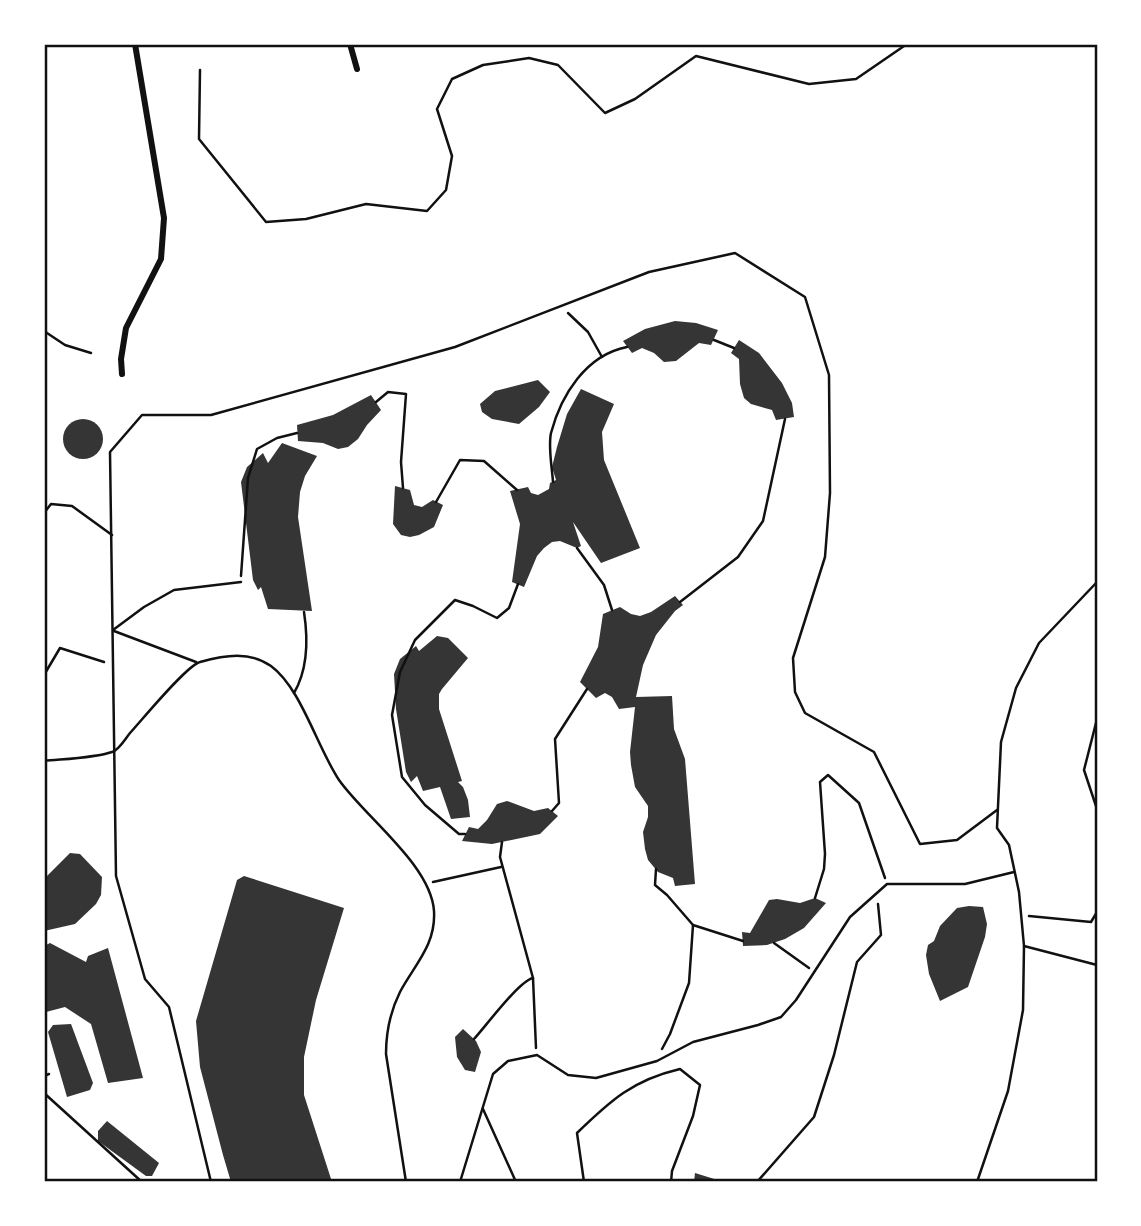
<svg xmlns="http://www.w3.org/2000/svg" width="1141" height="1226" font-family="'DM Sans',sans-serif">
	<rect width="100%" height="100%" fill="#fff"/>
	<!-- building -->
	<g fill="#353535">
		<path d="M 675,321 L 696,323 L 718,330 L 711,345 L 699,343 L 676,361 L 664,362 L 654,353 L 642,348 L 632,353 L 623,341 L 645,329 Z"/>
		<path d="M 739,340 L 759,353 L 782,383 L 792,403 L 794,417 L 776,420 L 772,410 L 751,404 L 744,398 L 740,384 L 739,359 L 731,353 Z"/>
		<path d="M 538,380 L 550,392 L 539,407 L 519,424 L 492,419 L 482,412 L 480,404 L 495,391 Z"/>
		<path d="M 581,389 L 614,404 L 602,432 L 604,460 L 640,548 L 601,563 L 573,522 L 581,546 L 577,548 L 560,541 L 552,542 L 544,548 L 537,556 L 524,587 L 512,582 L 520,524 L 510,491 L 528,487 L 531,493 L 538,495 L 549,489 L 550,483 L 556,480 L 552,467 L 557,447 L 567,414 Z"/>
		<path d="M 371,395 L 381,410 L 367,425 L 358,439 L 348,447 L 338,449 L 323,443 L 298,441 L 297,425 L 333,415 Z"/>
		<circle cx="83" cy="439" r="20"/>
		<path d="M 282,443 L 317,456 L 305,476 L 300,492 L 298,517 L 312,611 L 268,609 L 261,587 L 258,590 L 253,580 L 241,482 L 247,467 L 263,453 L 268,463 Z"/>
		<path d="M 395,486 L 410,490 L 414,505 L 422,507 L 433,500 L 443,505 L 434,527 L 419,535 L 410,537 L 401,535 L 393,524 Z"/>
		<path d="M 675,596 L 683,605 L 675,611 L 656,635 L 643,665 L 636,697 L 672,696 L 674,729 L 685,759 L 695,884 L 675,886 L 673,878 L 658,872 L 648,860 L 645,849 L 643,832 L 648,817 L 648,806 L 635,787 L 631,765 L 630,752 L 635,707 L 619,709 L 612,697 L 605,693 L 596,698 L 580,682 L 598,647 L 603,614 L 620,607 L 631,614 L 640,616 L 651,612 Z"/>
		<path d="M 437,636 L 448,638 L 468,658 L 442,689 L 439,694 L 439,709 L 462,781 L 458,782 L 463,787 L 468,800 L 470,817 L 451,819 L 440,787 L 423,791 L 417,776 L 411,782 L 406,772 L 396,709 L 394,674 L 400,659 L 416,646 L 419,651 Z"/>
		<path d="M 507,801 L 534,811 L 548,808 L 558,816 L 540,834 L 492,844 L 462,841 L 469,827 L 478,829 L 487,820 L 497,804 Z"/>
		<path d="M 70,853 L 80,854 L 102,877 L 101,895 L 96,904 L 75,924 L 44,931 L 44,879 Z"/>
		<path d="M 244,876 L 344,908 L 316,1000 L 304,1057 L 304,1095 L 332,1182 L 231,1182 L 223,1155 L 200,1067 L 196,1021 L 237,880 Z"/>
		<path d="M 815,898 L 826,903 L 804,928 L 785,939 L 767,945 L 743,946 L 742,932 L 750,933 L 769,900 L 777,899 L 800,903 Z"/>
		<path d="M 969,906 L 983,907 L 987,924 L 985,937 L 968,987 L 940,1001 L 929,974 L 926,955 L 928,945 L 934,941 L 940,926 L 957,908 Z"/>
		<path d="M 50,943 L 86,962 L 88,956 L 108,948 L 143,1078 L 108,1083 L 91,1024 L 65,1007 L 46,1012 L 44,1003 L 44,946 Z"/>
		<path d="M 71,1024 L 93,1083 L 90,1090 L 67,1097 L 48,1032 L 53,1025 Z"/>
		<path d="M 463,1029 L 476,1041 L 481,1052 L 475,1072 L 465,1070 L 457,1057 L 455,1037 Z"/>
		<path d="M 107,1121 L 159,1163 L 152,1176 L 146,1176 L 98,1141 L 98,1131 Z"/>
		<path d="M 695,1173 L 724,1182 L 694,1182 Z"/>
	</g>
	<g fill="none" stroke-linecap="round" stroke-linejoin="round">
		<!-- path -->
		<g stroke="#111" stroke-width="2.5">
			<path d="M 568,313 L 588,332 L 602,357"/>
			<path d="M 714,340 L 734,348"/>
			<path d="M 376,402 L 388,392 L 406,394 L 401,462 L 403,488"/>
			<path d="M 553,482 C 552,467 548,447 551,433 C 561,395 586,355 627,347"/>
			<path d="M 436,502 L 460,460 L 484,461 L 517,490"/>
			<path d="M 577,548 L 604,585 L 612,610"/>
			<path d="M 241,576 L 248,478 L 257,449 L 277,438 L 297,433"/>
			<path d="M 680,602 L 738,557 L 763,521 L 785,419"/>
			<path d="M 44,675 L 60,648 L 104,662"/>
			<path d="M 1097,719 L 1084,770 L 1097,809"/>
			<path d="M 552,811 L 559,803 L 555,739 L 587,689"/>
			<path d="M 465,834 L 459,834 L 425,805 L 402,777 L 392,715 L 400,672 L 415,640 L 455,600 L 473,606 L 497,618 L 509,608 L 518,584"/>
			<path d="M 502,842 L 500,857 L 533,978 L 536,1048"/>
			<path d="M 656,869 L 655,885 L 667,895 L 693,925 L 743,941"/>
			<path d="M 433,882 L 501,867"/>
			<path d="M 815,898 L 824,869 L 825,854 L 820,782 L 828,775 L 859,803 L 885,878"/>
			<path d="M 1029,916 L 1091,922 L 1097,912"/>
			<path d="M 774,943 L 809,968"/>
			<path d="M 474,1039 C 486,1026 519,981 533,978"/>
			<path d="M 662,1049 L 670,1034 L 689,983 L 693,925"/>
			<path d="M 44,1076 L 49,1074"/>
			<path d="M 44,1093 L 142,1182"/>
			<path d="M 584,1182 L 577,1133 C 611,1100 633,1080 680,1069 L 700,1085 L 693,1116 L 672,1171 L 671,1182"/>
			<path d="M 757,1182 L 814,1117 L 834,1055 L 857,962 L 881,935 L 878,904"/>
		</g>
		<!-- service -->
		<g stroke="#111" stroke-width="2.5">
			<path d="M 200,70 L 199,139 L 266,222 L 306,219 L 366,204 L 427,211 L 446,190 L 452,156 L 437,109 L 452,79 L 483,65 L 529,58 L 558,65 L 605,113 L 635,99 L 696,56 L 809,84 L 856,79 L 907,44"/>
			<path d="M 44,331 L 65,345 L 91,353"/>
			<path d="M 44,513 L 51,504 L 72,506 L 112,535"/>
			<path d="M 113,630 L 144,607 L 174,590 L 241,582"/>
			<path d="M 114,631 L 196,662"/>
			<path d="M 294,693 C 308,669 308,638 304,612"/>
			<path d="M 44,761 C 63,759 95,758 112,752 C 119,750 125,739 130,733 C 142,720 187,665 200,662 C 225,655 250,651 271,666 C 301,688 317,747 339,780 C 365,817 431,865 434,911 C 436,945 415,964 400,992 C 390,1012 386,1032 386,1054 L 406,1182"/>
			<path d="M 1024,946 L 1097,965"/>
			<path d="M 483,1109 L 516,1182"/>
			<path d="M 211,1182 L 169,1007 L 145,979 L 116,876 L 110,452 L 142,415 L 211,415 L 455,347 L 649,272 L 735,253 L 805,297 L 829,375 L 830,493 L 825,557 L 793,658 L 795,692 L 805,713 L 874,752 L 920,844 L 957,840 L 997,810"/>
			<path d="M 460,1182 L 493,1074 L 508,1061 L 537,1055 L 568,1075 L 596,1078 L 657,1061 L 693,1042 L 758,1025 L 781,1017 L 796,1000 L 850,917 L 887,884 L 965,884 L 1014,872"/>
			<path d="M 977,1182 L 1008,1091 L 1023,1010 L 1024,946 L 1019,892 L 1009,845 L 997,828 L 1001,742 L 1016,688 L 1039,643 L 1097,582"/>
		</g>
		<!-- minor -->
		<g stroke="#111" stroke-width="6">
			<path d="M 350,44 L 357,69"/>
			<path d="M 122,374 L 121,359 L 126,328 L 161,259 L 164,218 L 135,44"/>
		</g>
	</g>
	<!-- border -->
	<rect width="1141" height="1226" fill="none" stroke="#ffffff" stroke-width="91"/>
	<rect x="46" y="46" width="1050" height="1134" fill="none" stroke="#111" stroke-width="2.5"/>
</svg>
